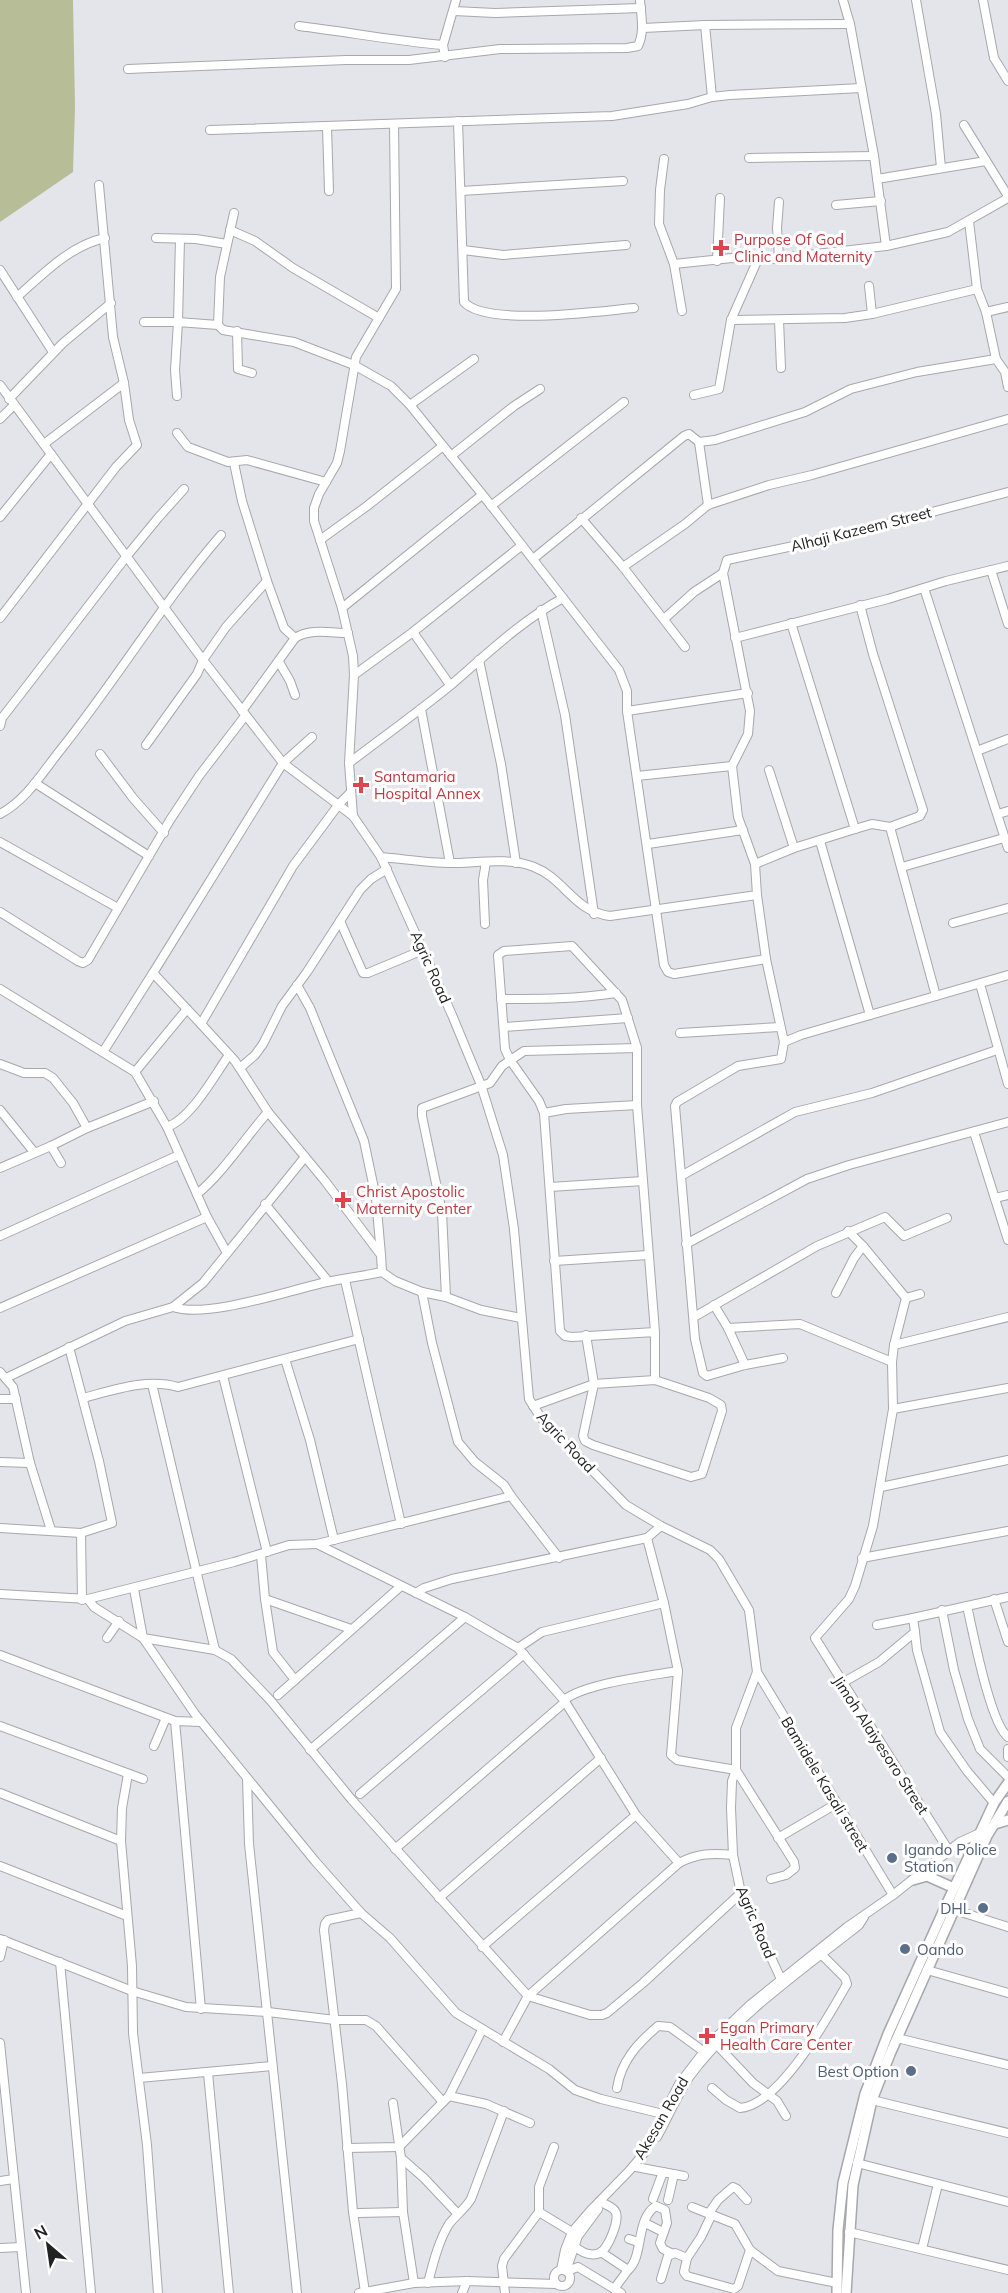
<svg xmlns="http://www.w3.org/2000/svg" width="1008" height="2293" font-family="Mulish,sans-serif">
	<rect width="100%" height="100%" fill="#e3e5ea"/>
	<!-- green -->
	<path fill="#b7be97" d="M 0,0 L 73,0 L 75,107 L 73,172 L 0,222 Z"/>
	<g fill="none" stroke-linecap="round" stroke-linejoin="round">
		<!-- minor casing -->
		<g stroke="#a6a8ad" stroke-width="10">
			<g id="minor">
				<path d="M 843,0 L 850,24 L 874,156 L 886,246"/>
				<path d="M 916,0 L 936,114 L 941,168"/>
				<path d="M 983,0 L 994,58 L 1008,81"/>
				<path d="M 454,11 L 495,13 L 641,8"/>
				<path d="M 705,25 L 712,97"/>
				<path d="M 299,26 C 348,32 395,41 443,45"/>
				<path d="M 643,28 L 705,25 L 850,24"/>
				<path d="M 445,57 L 443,45 L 456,0"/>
				<path d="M 128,69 L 346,60 L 409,60 L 500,49 L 627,48 L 638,46 C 645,31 641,16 640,0"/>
				<path d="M 458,121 L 464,302 C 486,327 600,311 634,308"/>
				<path d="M 964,125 L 1008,196"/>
				<path d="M 327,127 L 329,191"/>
				<path d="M 210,130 L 612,116 L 688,104 L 712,97 L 730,95 L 861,88"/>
				<path d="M 749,158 L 874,156"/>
				<path d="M 664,159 L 660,190 L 659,224 L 674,264 L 682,311"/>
				<path d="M 877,179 L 986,161"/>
				<path d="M 461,191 L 623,181"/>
				<path d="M 836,205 L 881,201"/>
				<path d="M 234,213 L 220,277 L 218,325 L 223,330 L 294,342 L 354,365 L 391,386 L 410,405 L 486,499 L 619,670 L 627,691 L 627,711 L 664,965 L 668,972 L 674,974 L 766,959"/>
				<path d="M 969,221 L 977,289 L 986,312 L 996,359 L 1005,372 L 1008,387"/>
				<path d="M 230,230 L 255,241 L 293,268 L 379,318"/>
				<path d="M 156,238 L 196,239 L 227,244"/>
				<path d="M 463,250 L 503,255 L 626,245"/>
				<path d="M 779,258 L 777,228 L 779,202"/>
				<path d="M 717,261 L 720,198"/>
				<path d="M 674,264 L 732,258 L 772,259 L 886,246 L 948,232 L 1008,198"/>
				<path d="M 0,270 L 53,352"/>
				<path d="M 869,286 L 872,314"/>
				<path d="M 17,297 C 43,274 71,245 105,238"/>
				<path d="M 986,312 L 1008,307"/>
				<path d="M 731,320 L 845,318 L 872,314 L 977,289"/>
				<path d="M 779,320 L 781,368"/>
				<path d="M 144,322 L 178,322 L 180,239"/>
				<path d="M 237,331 L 238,369 L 252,373"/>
				<path d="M 0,385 L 203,660 L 283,763 L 353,816 L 381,857 L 452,1015 L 481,1085 L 503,1155 L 514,1229 L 529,1399 L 541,1418 L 626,1505 L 661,1526 L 710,1550 L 719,1559 L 749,1610 L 757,1672 L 736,1728 L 736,1770 L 732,1781 L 731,1808 L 733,1855 L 741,1893 L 781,1979"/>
				<path d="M 694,395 L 719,389 L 731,320 L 758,259"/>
				<path d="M 177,396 L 175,370 L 178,322 L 218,325"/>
				<path d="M 9,399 L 63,343 L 111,303"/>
				<path d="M 410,405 L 474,359"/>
				<path d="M 0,419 L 14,405"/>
				<path d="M 177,433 L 188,447 L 228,462 L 247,460 L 326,482"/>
				<path d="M 699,442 L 708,505"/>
				<path d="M 44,444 L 124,383"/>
				<path d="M 451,456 L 514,406 L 540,389"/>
				<path d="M 234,463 L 242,501 L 267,581"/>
				<path d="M 491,506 L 624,402"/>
				<path d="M 0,517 L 51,454"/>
				<path d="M 581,518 L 623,567 L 685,647"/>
				<path d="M 320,540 L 367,506 L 443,446"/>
				<path d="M 533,559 L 684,436 L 689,434 L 699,442 L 715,440 L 805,412 L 851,389 L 917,372 L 996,359"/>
				<path d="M 623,567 L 685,524 L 708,505 L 769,485 L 812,475 L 1008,419"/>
				<path d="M 991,570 L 1008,624"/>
				<path d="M 924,588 L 1008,848"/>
				<path d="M 860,605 L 873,654 L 923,810 L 920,816 L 890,827 L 936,996"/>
				<path d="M 342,608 L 482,495"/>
				<path d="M 541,610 L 565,715 L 594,914"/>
				<path d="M 0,618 L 116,467 L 137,445 L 129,420 L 124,383 L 113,337 L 99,185"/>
				<path d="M 664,619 L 694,592 L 723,573"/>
				<path d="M 791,623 L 855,829"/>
				<path d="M 413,632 L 450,685"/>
				<path d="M 735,638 L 888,599 L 946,581 L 1008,566"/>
				<path d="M 479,660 L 501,764 L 516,863"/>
				<path d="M 279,662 L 290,681 L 295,695"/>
				<path d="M 354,675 L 413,632 L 521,546"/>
				<path d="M 421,709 L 450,863"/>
				<path d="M 242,711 L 295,638 C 310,628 331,633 348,633"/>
				<path d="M 627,711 L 748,693"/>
				<path d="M 0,726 L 2,718 L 26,687 L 126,557 L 158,518 L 184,489"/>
				<path d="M 146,745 L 197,674 L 203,660 L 226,627 L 267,581 L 284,628 L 295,638"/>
				<path d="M 977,751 L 1008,739"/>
				<path d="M 100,754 L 133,798 L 164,833"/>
				<path d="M 349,763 C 383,737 418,712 451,685 C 487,654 521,621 563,598"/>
				<path d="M 769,770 L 794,848"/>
				<path d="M 637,776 L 732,766"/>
				<path d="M 35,783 L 149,856"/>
				<path d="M 350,793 L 339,804 L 293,866 L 201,1024 L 235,1061 L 268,1112 L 325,1181 L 381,1255 L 382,1272"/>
				<path d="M 0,814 C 27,800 44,770 62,748 C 117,679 163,602 221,535"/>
				<path d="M 998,814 L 1008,811"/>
				<path d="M 353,816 L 349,763 L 354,675 L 353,656 L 342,608 L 314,521 L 314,508 L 319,494 L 337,463 L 340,451 L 356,357 L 396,289 L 394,124"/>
				<path d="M 820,841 L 870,1015"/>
				<path d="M 0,842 L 118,908"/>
				<path d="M 648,844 L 743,830"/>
				<path d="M 381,857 C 404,859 428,863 451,863 C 477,863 509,857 534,867 C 565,879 573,911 610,916 L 757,895 L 755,864 L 794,848 L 855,829 L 872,824 L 890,827"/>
				<path d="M 755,864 L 738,817 L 732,766 L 748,734 L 750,711 L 723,573 L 727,560 L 845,535 L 1008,492"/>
				<path d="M 902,867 L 1004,838"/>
				<path d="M 757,895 L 766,959 L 784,1042 L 781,1059 L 738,1066 L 677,1102 L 675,1106 L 695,1339 L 703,1373 L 707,1376 L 745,1365 L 783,1358"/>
				<path d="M 0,912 L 78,961 L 83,963 L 88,960 L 170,820 L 199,776 L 245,716"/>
				<path d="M 340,921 L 363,973 L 368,973 L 423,950"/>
				<path d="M 953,923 L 1008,908"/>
				<path d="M 485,924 L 483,880 L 486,862"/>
				<path d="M 980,984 L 1008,1084"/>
				<path d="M 297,985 L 310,1008 L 364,1141 L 376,1198 L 381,1255"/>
				<path d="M 0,989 L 135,1072 L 167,1127 L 207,1217 L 227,1253"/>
				<path d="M 501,999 C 539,999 578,999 616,993"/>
				<path d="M 201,1024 L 153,973 L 283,763 L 312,737"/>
				<path d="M 504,1027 L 628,1018"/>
				<path d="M 680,1033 L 780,1027"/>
				<path d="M 784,1042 L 801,1035 L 1008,975"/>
				<path d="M 103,1052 L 153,973"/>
				<path d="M 0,1064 L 24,1073 L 45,1073 L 53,1078 L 73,1103 L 87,1128"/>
				<path d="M 240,1068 L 255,1055 L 263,1044 L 282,1006 L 307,972 L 360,890 L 371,879 L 387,869"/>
				<path d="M 135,1072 L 187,1009"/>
				<path d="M 0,1110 L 34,1152"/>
				<path d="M 544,1113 L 566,1109 L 637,1105"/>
				<path d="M 167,1127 C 191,1119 214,1076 229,1055"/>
				<path d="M 974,1132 L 1008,1240"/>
				<path d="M 61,1163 L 51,1146 L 87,1128 L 154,1101"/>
				<path d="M 0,1168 L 51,1146"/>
				<path d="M 681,1176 L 795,1112 L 872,1093 L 997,1050"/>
				<path d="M 550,1187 L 643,1181"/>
				<path d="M 197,1194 C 223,1173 245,1138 268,1112"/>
				<path d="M 995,1198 L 1008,1195"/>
				<path d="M 265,1204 L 328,1281"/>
				<path d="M 848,1231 L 863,1246 L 906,1298 L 894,1345 L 892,1362 L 893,1409 L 873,1526 L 855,1586 L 849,1599 L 815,1638 L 949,1851"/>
				<path d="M 0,1236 L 179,1155"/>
				<path d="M 686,1244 L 807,1179 L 849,1165 L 1008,1122"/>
				<path d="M 554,1261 L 648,1255"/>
				<path d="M 345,1280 L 401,1524"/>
				<path d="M 422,1292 L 432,1343 L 458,1442 L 475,1462 L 504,1485 L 511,1496"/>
				<path d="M 836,1293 L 854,1258 L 863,1246"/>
				<path d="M 446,1297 L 442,1212 L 422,1116 L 422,1108 L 490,1083 L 502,1066 L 524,1051 L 637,1048"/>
				<path d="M 906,1298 L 920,1294"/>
				<path d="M 714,1305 L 728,1328 L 745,1365"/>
				<path d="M 173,1307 C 208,1319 289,1290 327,1282 C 345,1278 364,1276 382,1272 L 395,1281 L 422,1292 L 446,1297 L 481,1310 L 521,1318"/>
				<path d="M 0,1308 L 207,1217"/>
				<path d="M 694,1317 L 817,1246 L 885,1217 L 904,1236 L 947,1218"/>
				<path d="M 728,1328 L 800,1324 L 892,1362"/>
				<path d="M 894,1345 L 1008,1317"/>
				<path d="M 285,1359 L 310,1440 L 334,1540"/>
				<path d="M 0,1372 L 13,1387 L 30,1463 L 51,1530"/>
				<path d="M 223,1376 L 267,1552"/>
				<path d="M 6,1378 L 125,1321 L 173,1307 L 203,1283 L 305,1157"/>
				<path d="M 655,1380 L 655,1332 L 637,1105 L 637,1048 L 622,1000 L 572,946 L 504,951 L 498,955 L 505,1049 L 510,1060 L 539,1101 L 544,1113 L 560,1331 L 565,1336 L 572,1337 L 655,1332"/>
				<path d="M 655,1380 L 709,1398 L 721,1405 L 722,1411 L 702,1474 L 691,1477 L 593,1445 L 585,1441 L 583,1436 L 594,1384 Z"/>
				<path d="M 152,1384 L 215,1650"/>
				<path d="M 83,1398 C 114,1390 146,1378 178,1387 L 359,1339"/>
				<path d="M 0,1399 L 16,1399"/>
				<path d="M 533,1406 L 594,1384 L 586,1335"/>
				<path d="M 893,1409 L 1008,1388"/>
				<path d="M 0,1462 L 30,1463"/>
				<path d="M 881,1487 L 1008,1460"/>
				<path d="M 0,1528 L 81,1533 L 112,1523 L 99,1461 L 69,1347"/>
				<path d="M 81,1533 L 82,1600"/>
				<path d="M 647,1538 L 664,1603 L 678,1671 L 671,1755 L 677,1760 L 736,1770 L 794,1862 L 795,1868 L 786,1875 L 771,1879"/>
				<path d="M 317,1544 L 465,1617 L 518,1648 L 564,1700 L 636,1815 L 679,1863 C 698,1853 712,1853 733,1855"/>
				<path d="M 261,1555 L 265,1599"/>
				<path d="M 862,1558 L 1008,1531"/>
				<path d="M 134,1589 L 143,1638 L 215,1650 L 231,1659 L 271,1701 L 352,1800 L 528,1996 L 590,2015 L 602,2015 L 607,2013 L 643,1983 L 741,1893"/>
				<path d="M 416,1593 L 424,1588 L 452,1579 L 647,1538 L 661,1526"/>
				<path d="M 0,1594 L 88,1599 L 234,1562 L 289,1545 L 317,1544 L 511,1496 L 559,1558"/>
				<path d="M 88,1599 L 94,1607 L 143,1638 L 195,1714 L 315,1861 L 361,1913 L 390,1938 L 456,2013 L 549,2069 L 575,2090 L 601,2099 L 663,2114"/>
				<path d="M 994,1599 L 1008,1642"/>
				<path d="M 967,1606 C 973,1632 990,1723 1008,1737"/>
				<path d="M 942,1610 L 954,1670 L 968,1719 L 980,1749 L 1008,1777"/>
				<path d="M 877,1625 L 913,1618"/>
				<path d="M 915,1632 L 917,1650 L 940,1732 L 967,1771 L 994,1803"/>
				<path d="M 107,1638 L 119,1621"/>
				<path d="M 518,1648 L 542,1632 L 664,1603"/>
				<path d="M 0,1655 L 175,1721 L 201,1722"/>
				<path d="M 757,1672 L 893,1895"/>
				<path d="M 295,1680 L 273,1652 L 265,1599 L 351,1629"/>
				<path d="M 842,1683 L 879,1662 L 915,1632 L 913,1618 L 1008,1597"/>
				<path d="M 278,1695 L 401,1586"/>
				<path d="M 564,1700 C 586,1683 649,1676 678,1671"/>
				<path d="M 175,1721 L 201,2009"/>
				<path d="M 0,1726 L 143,1779"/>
				<path d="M 154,1746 L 166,1718"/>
				<path d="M 1008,1749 L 1008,1757"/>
				<path d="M 310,1750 L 465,1617"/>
				<path d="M 128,1774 L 122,1808 L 121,1841 L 132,1966 L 133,2033 L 147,2145 L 158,2293"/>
				<path d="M 247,1778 L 249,1844 L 297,2293"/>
				<path d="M 0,1793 L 121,1841"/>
				<path d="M 360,1794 L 524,1654"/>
				<path d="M 778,1838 L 836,1804"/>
				<path d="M 395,1849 L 565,1702"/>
				<path d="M 0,1866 L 127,1916"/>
				<path d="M 439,1898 L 601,1758"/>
				<path d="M 955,1910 L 1008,1927"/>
				<path d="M 361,1913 L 328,1920 L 325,1924 L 324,1930 L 342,2084 L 353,2212 L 365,2292"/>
				<path d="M 0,1939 L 132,1991 L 186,2007 L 268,2012 L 335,2020 L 366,2020 L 376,2026 L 443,2102"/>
				<path d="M 482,1947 L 636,1815"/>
				<path d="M 0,1957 L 4,1940"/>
				<path d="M 60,1962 L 91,2293"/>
				<path d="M 927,1970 L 1008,1993"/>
				<path d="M 897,2038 L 1008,2065"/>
				<path d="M 503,2042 L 528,1996 L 679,1863"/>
				<path d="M 0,2043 L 26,2293"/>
				<path d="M 717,2045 L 753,2083 L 777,2101 L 786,2116"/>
				<path d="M 208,2073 L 229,2293"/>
				<path d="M 139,2078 L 272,2066"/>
				<path d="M 617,2088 C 621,2061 638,2043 658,2026 L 670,2027 L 703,2051"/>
				<path d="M 712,2088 L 726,2100 L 740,2108 C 780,2105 828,2017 847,1984 L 845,1978 L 822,1955"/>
				<path d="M 449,2096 L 486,2104 L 530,2123"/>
				<path d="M 872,2100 L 1008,2133"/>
				<path d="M 393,2103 L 401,2158 L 403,2212 L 414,2283"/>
				<path d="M 657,2137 C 668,2118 677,2095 690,2076 C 733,2018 802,1970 859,1925 L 864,1917"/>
				<path d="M 347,2148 L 399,2147 L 449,2096 L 482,2030"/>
				<path d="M 401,2158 L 424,2178 L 457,2213"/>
				<path d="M 857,2163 L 1008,2202"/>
				<path d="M 636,2167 L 684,2176"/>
				<path d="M 0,2181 L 14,2179"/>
				<path d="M 653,2199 L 663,2172"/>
				<path d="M 668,2200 L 674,2174"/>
				<path d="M 692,2207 L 735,2224 L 750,2250 L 778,2271 L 837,2283"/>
				<path d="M 539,2212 L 572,2232"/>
				<path d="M 359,2213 L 403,2212"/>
				<path d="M 709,2213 L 718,2200 L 733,2187 L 737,2189 L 747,2200"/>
				<path d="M 645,2223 L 663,2232"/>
				<path d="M 849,2232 L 1008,2270"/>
				<path d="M 629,2239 L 638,2242"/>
				<path d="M 574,2246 C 581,2252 590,2257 600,2253 C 608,2249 621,2218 615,2211 C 613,2207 606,2205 603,2203"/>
				<path d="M 0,2248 L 21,2247"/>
				<path d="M 922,2249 L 938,2184"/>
				<path d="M 601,2252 L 628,2270 L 614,2289"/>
				<path d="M 687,2258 L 701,2237 L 712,2214"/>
				<circle cx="562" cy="2278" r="8"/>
				<path d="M 561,2270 L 565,2250 L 572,2232 L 590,2211 L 629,2171 L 645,2152 L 679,2084 L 712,2041 L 751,2004 L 847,1927 L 893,1895 L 960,1842 L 982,1832"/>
				<path d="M 628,2270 C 644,2257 635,2219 656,2206 L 665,2210 L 667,2223 L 660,2243 L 663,2249 L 671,2253"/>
				<path d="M 566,2271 L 578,2236 L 598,2209"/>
				<path d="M 567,2271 L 578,2267 L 621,2293"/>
				<path d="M 661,2279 L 668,2256 L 675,2253 L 687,2258 L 684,2272 L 687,2276 L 734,2289 L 738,2286 L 750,2250"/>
				<path d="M 428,2283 C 433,2264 438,2242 449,2224 C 456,2215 465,2209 471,2199 L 504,2111"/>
				<path d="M 359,2293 L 414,2283 L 467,2281 L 556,2284"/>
				<path d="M 462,2293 L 467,2281"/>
				<path d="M 505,2293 L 502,2266 L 504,2259 L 539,2212 L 539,2187 L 554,2147"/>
			</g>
		</g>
		<!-- major casing -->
		<g stroke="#a6a8ad" stroke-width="12">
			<g id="major">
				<path d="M 995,1824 L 1008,1820"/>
				<path d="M 913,1880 L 927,1876 L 954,1888"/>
				<path d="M 837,2293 L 838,2230 L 843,2183 L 865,2094 L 888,2034 L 947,1903 L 994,1803 L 1008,1783"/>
				<path d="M 846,2293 L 853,2185 L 872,2100 L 890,2054 L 987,1836 L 1008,1801"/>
			</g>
		</g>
		<!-- minor -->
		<use href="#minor" stroke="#fff" stroke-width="8"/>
		<!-- major -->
		<use href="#major" stroke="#fff" stroke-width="9"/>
	</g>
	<!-- markers -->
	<g fill="#e0444e" stroke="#fff" stroke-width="2">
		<path d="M718 239h6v6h6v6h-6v6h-6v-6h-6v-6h6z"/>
		<path d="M358 776h6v6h6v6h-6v6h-6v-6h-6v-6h6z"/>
		<path d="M340 1191h6v6h6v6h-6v6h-6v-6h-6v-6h6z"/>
		<path d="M704 2027h6v6h6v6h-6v6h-6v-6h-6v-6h6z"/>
	</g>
	<g fill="#5c6f8a" stroke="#fff" stroke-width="2">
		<circle cx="892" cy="1858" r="6"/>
		<circle cx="983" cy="1908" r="6"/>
		<circle cx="905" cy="1949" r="6"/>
		<circle cx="911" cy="2071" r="6"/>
	</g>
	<g text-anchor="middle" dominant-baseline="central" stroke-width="6" stroke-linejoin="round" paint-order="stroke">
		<!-- health labels -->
		<g font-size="15" fill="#be3a42" stroke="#fff" text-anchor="start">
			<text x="734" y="239">Purpose Of God<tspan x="734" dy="17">Clinic and Maternity</tspan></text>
			<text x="374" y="776">Santamaria<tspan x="374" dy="17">Hospital Annex</tspan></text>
			<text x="356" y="1191">Christ Apostolic<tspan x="356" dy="17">Maternity Center</tspan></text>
			<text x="720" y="2027">Egan Primary<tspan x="720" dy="17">Health Care Center</tspan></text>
		</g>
		<!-- street labels -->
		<g font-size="15" fill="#222224" stroke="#fff">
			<text transform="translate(861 529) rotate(-14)">Alhaji Kazeem Street</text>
			<text transform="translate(431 967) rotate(66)">Agric Road</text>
			<text transform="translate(566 1442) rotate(47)">Agric Road</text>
			<text transform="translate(881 1745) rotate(57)">Jimoh Alaiyesoro Street</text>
			<text transform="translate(825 1784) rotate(59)">Bamidele Kasali street</text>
			<text transform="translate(756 1922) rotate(67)">Agric Road</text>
			<text transform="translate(661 2118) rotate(-60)">Akesan Road</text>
		</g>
		<!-- service labels -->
		<g font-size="15" fill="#4e5e75" stroke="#fff" text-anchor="start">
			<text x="904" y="1849">Igando Police<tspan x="904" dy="17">Station</tspan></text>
			<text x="971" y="1908" text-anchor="end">DHL</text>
			<text x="917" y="1949">Oando</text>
			<text x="899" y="2071" text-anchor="end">Best Option</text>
		</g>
	</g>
	<!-- north arrow -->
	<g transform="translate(48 2245) rotate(331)" stroke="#ffffff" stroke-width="4.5" paint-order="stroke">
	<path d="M0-4.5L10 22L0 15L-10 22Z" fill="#222224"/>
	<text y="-9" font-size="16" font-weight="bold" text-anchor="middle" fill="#222224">N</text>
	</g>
</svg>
